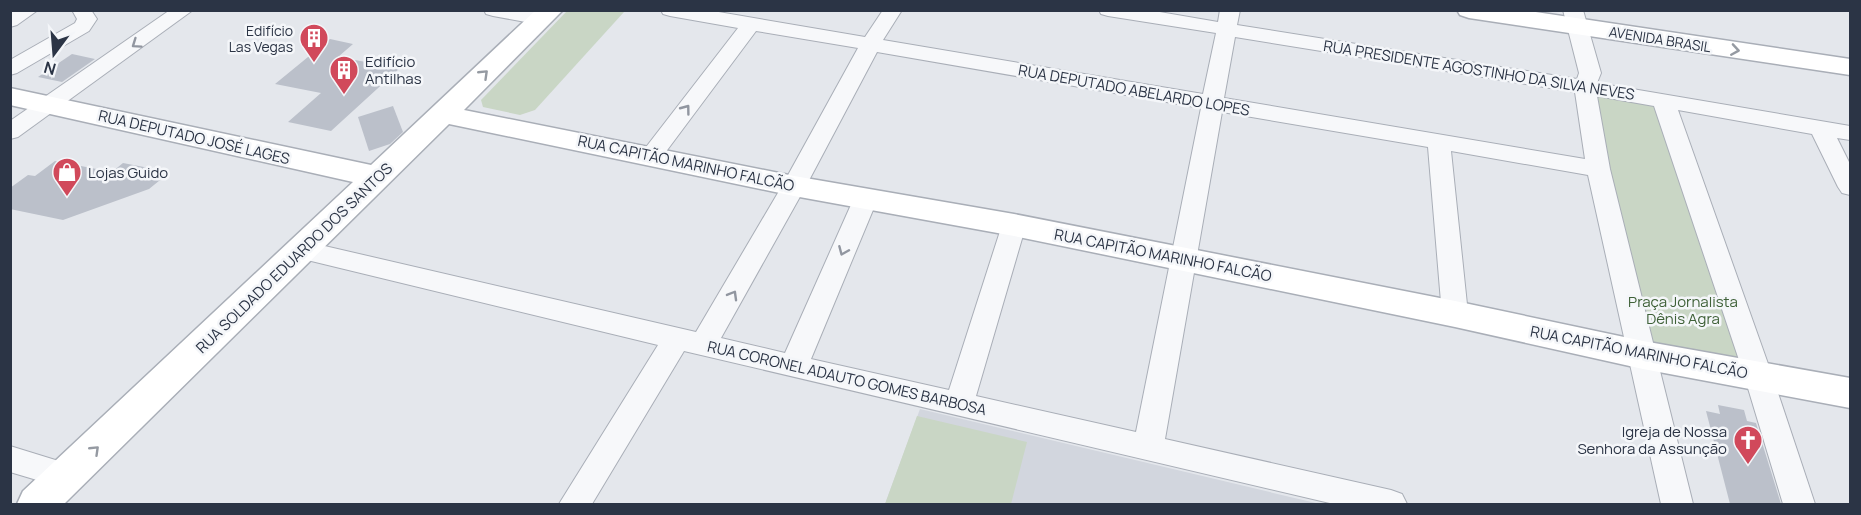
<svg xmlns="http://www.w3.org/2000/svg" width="1861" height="515" font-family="Manrope,sans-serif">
	<rect width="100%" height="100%" fill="#e4e7ec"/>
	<!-- built -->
	<path fill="#d2d6de" d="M 920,409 L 1320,504 L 885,504 Z"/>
	<!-- green -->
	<g fill="#c9d6c5">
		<path d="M 567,11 L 624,10 L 624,12 L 535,110 L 520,115 L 483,107 L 481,100 Z"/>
		<path d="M 1585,87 L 1664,102 L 1758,375 L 1643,355 Z"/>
		<path d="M 917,416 L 1027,442 L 1011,504 L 885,504 Z"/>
	</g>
	<!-- building -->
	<g fill="#bbc0ca">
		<path d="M 330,39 L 353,44 L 338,57 L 400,68 L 331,131 L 288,122 L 321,93 L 275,84 Z"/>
		<path d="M 72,54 L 95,59 L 62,82 L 38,77 Z"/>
		<path d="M 393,106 L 403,132 L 390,144 L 369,151 L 358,117 Z"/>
		<path d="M 55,161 L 112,172 L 123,163 L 170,172 L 149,189 L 63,220 L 10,209 L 10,188 L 28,175 L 35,176 Z"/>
		<path d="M 1718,405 L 1744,410 L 1747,421 L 1756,423 L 1781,504 L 1730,504 L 1706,411 L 1720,414 Z"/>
	</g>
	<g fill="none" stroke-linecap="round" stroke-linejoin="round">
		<!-- street casing -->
		<g stroke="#a9aeb7" stroke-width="2">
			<g id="street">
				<path d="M 14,10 L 38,10 L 17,25 L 10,27 L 10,13 Z"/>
				<path d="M 72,10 L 91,10 L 97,19 L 89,31 L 17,73 L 10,75 L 10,60 L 75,23 L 77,19 Z"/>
				<path d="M 170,10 L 193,10 L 18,137 L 10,139 L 10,121 Z"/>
				<path d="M 484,10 L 528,10 L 549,15 L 552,19 L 549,23 L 542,25 L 493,16 L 486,14 Z"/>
				<path d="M 661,10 L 707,10 L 865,37 L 883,10 L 902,10 L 883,40 L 1203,94 L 1216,33 L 1108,16 L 1101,14 L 1099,10 L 1148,10 L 1218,22 L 1220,10 L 1240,10 L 1237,25 L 1577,79 L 1579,73 L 1563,10 L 1583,10 L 1601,73 L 1597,83 L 1850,126 L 1850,140 L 1837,138 L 1850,164 L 1850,195 L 1842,193 L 1838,187 L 1812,134 L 1678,110 L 1772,375 L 1815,504 L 1783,504 L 1744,375 L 1654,106 L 1597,96 L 1610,169 L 1693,504 L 1661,504 L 1588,175 L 1451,151 L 1468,314 L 1465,321 L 1455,324 L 1445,321 L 1442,314 L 1428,147 L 1222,112 L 1165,439 L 1391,490 L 1402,494 L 1407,504 L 1334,504 L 684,351 L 592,504 L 559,504 L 658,345 L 303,259 L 294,256 L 290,250 L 294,244 L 303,241 L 696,332 L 782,186 L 858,48 L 756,31 L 659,161 L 651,163 L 643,161 L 639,156 L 643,151 L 738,28 L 670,16 L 663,14 ZM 1235,37 L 1575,92 L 1585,159 L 1224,98 ZM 877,52 L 1201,108 L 1136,432 L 976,396 L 1026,225 L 1023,219 L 1014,216 L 1005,219 L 1002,225 L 949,390 L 811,359 L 878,198 L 875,192 L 866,190 L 857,192 L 854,198 L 785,353 L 721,338 L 806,186 Z"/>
				<path d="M 10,446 L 78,467 L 82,476 L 78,485 L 67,489 L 10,472 Z"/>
			</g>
		</g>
		<!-- secondary casing -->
		<g stroke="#a9aeb7" stroke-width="3">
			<g id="secondary">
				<path d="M 536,10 L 563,10 L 464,110 L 794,176 L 1014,214 L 1455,301 L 1643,341 L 1850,378 L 1850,408 L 1643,369 L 1455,327 L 1014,236 L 794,196 L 449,124 L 64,504 L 17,504 L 23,491 L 353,182 L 10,105 L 10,88 L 371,165 Z"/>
				<path d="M 1457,10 L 1523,10 L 1850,59 L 1850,75 L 1469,18 L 1460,15 Z"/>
			</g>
		</g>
		<!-- street -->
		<use href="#street" fill="#f7f8fa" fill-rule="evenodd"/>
		<!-- secondary -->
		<use href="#secondary" fill="#fff" fill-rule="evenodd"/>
	</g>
	<!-- one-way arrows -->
	<defs><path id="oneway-chevron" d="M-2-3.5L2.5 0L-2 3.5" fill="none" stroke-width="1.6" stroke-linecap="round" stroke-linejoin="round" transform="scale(1.5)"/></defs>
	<g stroke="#9196a0">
		<use href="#oneway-chevron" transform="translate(136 44) rotate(145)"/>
		<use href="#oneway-chevron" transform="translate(686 109) rotate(-53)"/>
		<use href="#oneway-chevron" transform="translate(843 251) rotate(113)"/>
		<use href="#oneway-chevron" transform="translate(733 295) rotate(-60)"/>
	</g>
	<g stroke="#959aa2">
		<use href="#oneway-chevron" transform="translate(1735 50) rotate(9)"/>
		<use href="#oneway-chevron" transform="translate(484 74) rotate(-44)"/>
		<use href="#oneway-chevron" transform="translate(95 450) rotate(-44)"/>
	</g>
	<!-- icons -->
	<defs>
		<g id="building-pin" transform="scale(1.5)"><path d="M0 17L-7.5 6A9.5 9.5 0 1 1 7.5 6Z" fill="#d1495b" stroke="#f4f6f9"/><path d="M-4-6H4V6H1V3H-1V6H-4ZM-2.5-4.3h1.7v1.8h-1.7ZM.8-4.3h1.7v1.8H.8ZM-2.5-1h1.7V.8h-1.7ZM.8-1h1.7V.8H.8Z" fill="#fff"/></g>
		<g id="shop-pin" transform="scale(1.5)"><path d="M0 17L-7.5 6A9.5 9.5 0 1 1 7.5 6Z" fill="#d1495b" stroke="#f4f6f9"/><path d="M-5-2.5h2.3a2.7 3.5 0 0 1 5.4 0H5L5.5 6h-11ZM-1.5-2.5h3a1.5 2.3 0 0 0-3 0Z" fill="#fff"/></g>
		<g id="church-pin" transform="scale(1.5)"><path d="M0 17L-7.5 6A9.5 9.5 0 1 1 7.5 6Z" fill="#d1495b" stroke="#f4f6f9"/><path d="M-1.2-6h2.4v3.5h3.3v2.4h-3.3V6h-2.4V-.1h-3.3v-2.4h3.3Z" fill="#fff"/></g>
	</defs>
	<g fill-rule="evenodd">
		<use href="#building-pin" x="314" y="38"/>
		<use href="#building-pin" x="344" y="70"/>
		<use href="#shop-pin" x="67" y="172"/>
		<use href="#church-pin" x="1748" y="440"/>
	</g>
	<g text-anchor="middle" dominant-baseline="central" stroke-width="5" stroke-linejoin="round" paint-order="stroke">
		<!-- far-poi labels -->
		<g font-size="14" fill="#2b3445" stroke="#f4f6f9" text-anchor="end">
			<text x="293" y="30">Edifício<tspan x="293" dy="16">Las Vegas</tspan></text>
		</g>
		<!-- far-street labels -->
		<g font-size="14" fill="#2b3445" stroke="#f4f6f9">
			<text transform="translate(1660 39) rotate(9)">AVENIDA BRASIL</text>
		</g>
		<!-- poi labels -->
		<g font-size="15" fill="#2b3445" stroke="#f4f6f9" text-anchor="start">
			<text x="365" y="61">Edifício<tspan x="365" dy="17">Antilhas</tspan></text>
			<text x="88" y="172">Lojas Guido</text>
			<text x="1727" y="431" text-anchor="end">Igreja de Nossa<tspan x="1727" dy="17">Senhora da Assunção</tspan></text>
		</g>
		<!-- street labels -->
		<g font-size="15" fill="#2b3445" stroke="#f4f6f9">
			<text transform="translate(1479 70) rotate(9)">RUA PRESIDENTE AGOSTINHO DA SILVA NEVES</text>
			<text transform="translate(1134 90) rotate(10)">RUA DEPUTADO ABELARDO LOPES</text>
			<text transform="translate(194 137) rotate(13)">RUA DEPUTADO JOSÉ LAGES</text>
			<text transform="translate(686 163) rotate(12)">RUA CAPITÃO MARINHO FALCÃO</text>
			<text transform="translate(1163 255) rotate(11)">RUA CAPITÃO MARINHO FALCÃO</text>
			<text transform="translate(294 258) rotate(-44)">RUA SOLDADO EDUARDO DOS SANTOS</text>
			<text transform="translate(1639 352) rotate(11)">RUA CAPITÃO MARINHO FALCÃO</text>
			<text transform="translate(847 378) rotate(13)">RUA CORONEL ADAUTO GOMES BARBOSA</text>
		</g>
		<!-- park labels -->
		<g font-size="15" fill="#3f6138" stroke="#f4f6f9">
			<text x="1683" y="301">Praça Jornalista<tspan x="1683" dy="17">Dênis Agra</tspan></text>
		</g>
	</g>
	<!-- border -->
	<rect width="1861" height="515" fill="none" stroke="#2b3445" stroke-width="24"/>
	<!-- north arrow -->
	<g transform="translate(54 54) rotate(196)" stroke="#f4f6f9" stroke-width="4.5" paint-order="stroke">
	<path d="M0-4.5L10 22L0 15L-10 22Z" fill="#2b3445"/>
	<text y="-9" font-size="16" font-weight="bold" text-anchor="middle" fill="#2b3445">N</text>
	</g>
</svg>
